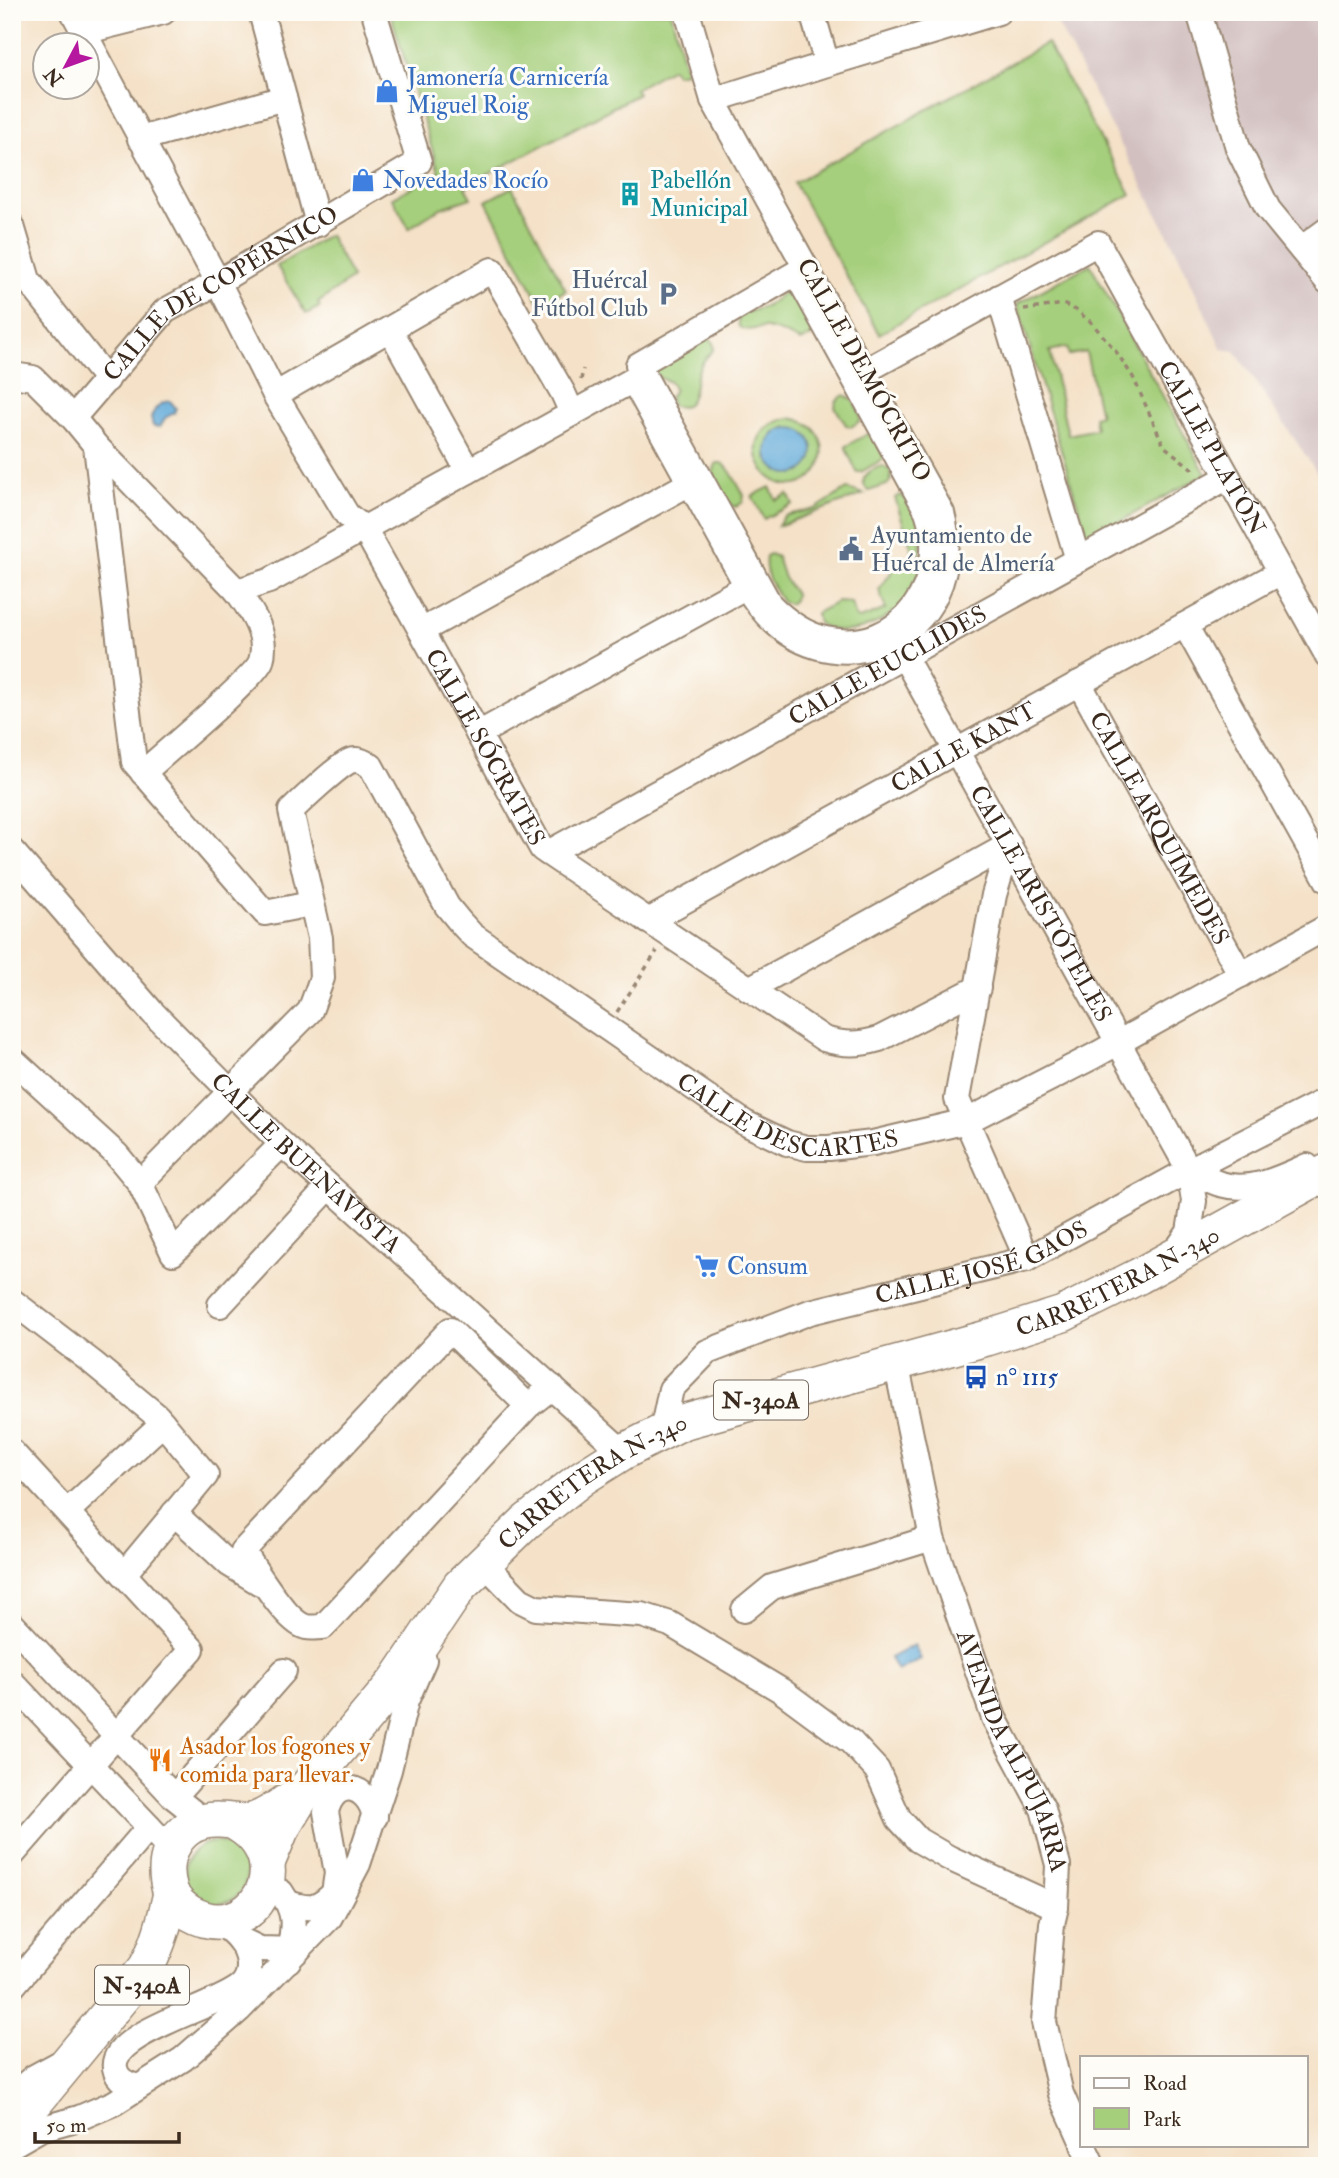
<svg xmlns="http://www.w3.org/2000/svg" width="1339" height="2178" font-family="'IM FELL Double Pica',serif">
	<rect width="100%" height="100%" fill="#fdfcf7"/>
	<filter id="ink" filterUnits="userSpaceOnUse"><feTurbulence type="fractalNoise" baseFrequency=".0143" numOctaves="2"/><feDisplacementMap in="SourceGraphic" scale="14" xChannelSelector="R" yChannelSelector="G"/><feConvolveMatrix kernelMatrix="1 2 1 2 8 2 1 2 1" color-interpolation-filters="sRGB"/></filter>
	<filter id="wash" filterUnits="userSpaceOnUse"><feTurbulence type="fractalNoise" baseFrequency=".00686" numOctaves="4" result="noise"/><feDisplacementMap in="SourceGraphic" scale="28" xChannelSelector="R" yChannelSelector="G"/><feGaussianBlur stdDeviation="1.57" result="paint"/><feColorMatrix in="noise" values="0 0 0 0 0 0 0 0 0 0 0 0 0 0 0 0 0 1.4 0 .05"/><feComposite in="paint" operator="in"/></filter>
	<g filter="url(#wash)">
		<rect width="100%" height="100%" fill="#f4e1c7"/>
		<!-- industrial -->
		<path fill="#d2bfc0" d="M 1069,12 L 1327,12 L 1327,487 L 1235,351 L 1222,349 L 1177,252 L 1054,17 Z"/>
		<!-- green -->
		<g fill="#a5cf7b" stroke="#707c4c" stroke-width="2" fill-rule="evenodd">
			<path d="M 390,12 L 671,12 L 686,72 L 676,74 L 672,68 L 635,89 L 638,94 L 465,187 L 471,198 L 441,208 L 409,228 L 392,198 L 439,172 Z"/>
			<path d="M 1047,43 L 1131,194 L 879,334 L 794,183 Z"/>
			<path d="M 512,187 L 566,290 L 540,304 L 486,201 Z"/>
			<path d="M 329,235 L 352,278 L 318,303 L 320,307 L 306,314 L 277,266 Z"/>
			<path d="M 1090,264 L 1206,474 L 1088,539 L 1017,304 ZM 1067,347 L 1069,355 L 1086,352 L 1100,415 L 1094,417 L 1096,429 L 1068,435 L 1050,351 Z"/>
			<path d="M 788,289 L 791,290 L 815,332 L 810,337 L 800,341 C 789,336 779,330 767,328 C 757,327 747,333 739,327 L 738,319 L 745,313 L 767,306 Z"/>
			<path d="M 707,336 L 713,342 L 714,349 C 709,355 703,360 700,367 C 692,381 698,399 683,407 L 673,406 L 669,398 L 674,390 C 672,380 665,380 657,377 L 653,365 Z"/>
			<path d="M 844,395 C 854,398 861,411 860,421 L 851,427 L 846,425 L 835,407 L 836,401 Z"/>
			<path d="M 790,418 C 845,426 823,499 779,483 C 770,479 764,473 760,464 C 749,439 767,422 790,418 ZM 786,427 L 801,472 C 786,477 775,472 767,458 L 774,434 Z"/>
			<path d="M 869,433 L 872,434 L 884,456 L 883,459 L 861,472 L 857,472 L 846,449 L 846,446 Z"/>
			<path d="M 717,463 L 721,463 C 730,466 737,485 744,495 L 743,502 L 736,507 C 721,503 707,476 717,463 Z"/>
			<path d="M 883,466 L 890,470 L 891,480 L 887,485 L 869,491 C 855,480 870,469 883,466 Z"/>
			<path d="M 770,487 L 776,500 L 788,494 L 793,504 L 764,519 L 752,496 Z"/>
			<path d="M 847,489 L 864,494 L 778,526 L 783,517 L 787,515 L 815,509 Z"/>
			<path d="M 900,495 C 921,505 921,534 921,554 L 912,550 L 895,498 Z"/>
			<path d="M 770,554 L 777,557 L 784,578 L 795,594 L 794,600 L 790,604 L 782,602 C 773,587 763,574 766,556 Z"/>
			<path d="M 913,562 L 922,567 C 916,579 910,597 900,606 C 880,626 843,641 818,623 L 816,613 L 837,602 L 851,603 L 856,618 L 860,619 L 886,609 L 879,590 L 895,567 L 905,566 Z"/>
			<circle cx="216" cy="1873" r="31"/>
		</g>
		<!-- water -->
		<g fill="#62aad9" stroke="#4e6a7c" stroke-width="2">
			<path d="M 170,401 L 176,408 L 174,413 L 165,418 L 160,427 L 153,426 L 151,418 C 154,409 160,402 170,401 Z"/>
			<circle cx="790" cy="451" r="23"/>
			<path d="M 914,1645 L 921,1659 L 897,1671 L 890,1658 Z"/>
		</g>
	</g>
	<g filter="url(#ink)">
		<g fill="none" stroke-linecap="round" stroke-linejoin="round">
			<!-- minor casing -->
			<g stroke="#988672" stroke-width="28">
				<g id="minor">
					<path id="s1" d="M 73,12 L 218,282 L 275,395 L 347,515 L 364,528 L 542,849 L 824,1039 C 844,1045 859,1045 879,1039 L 978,988"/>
					<path d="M 261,12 L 318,224"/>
					<path d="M 812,12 L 827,64"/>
					<path d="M 1199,12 L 1238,148 L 1268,209 L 1327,281"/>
					<path d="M 83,32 L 163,12"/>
					<path d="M 713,100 L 827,64 L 998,12"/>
					<path d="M 140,139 L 284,98"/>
					<path d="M 12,226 L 28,280 L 107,380"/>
					<path d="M 1301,249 L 1327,230"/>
					<path d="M 796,273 L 927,511 C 951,580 902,656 825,639 C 803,634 785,620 770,605 L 638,365 Z"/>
					<path d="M 999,297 L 1078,560"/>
					<path d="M 390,329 L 468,471"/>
					<path id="s2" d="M 865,371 L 1098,243 L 1327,655"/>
					<path d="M 12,375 L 33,378 L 73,418 L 96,446 L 237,591 C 251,611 269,635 261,661 C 256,677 162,755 143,773"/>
					<path d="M 275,395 L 492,270 L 563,393 L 572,413"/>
					<path id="s3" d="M 73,418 L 165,311 L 218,282 L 419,162 L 374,12"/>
					<path d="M 96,446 L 134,762 L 265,913 L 311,904"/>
					<path d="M 237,591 L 269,581 L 633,380 L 753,597 C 824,704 974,638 942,513 L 713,100 L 687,12"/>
					<path d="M 1185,625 L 1327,880"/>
					<path d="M 421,631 L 690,483"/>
					<path id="s4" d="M 896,642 L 1189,1170 L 1194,1201 L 1189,1232 L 1173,1255"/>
					<path id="s5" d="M 1079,683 L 1241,975"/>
					<path d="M 478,734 L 747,586"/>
					<path d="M 1009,845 L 994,895 L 957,1099 L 1027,1259"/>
					<path id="s6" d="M 12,851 L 152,1012 L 282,1144 L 623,1452"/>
					<path id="s7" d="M 548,853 L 1228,477"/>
					<path id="s8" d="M 648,921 L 1281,572"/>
					<path d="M 749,989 L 1009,845"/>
					<path d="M 12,1059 L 116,1154 L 140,1183 L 173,1253 L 282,1144"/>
					<path d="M 1189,1170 C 1199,1175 1210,1181 1220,1184 C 1251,1193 1280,1178 1307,1166"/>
					<path id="s9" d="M 140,1183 L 310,1011 L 322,978 L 320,938 L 291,811 C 301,801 338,766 350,761 C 358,758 364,762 371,766 L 447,906 L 460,922 L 472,935 L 745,1123 L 787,1143 L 807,1148 L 829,1148 L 873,1143 L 967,1121 L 1094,1056 L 1327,927"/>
					<path d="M 12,1301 L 93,1363 L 157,1416 L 206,1475 L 124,1574"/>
					<path d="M 220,1305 L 329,1187"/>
					<path id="s10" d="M 896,1362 L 932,1538 L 994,1718 L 1043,1809 L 1058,1865 L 1056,1907 L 1052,1924 L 1044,2022 L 1061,2094 L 1082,2141"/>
					<path d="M 528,1406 L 450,1330 L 243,1551 C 255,1569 286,1622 306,1627 C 311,1628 318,1627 323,1627 L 528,1406 L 552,1387"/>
					<path id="s11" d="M 662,1432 L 671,1389 L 707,1352 L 810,1312 L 1027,1259 L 1189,1170 L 1327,1100"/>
					<path d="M 12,1452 L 192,1649 L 12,1855"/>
					<path d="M 68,1511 L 163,1423"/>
					<path d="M 174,1513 L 229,1564 L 260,1583"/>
					<path d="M 484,1563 L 520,1600 L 536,1608 L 642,1615 L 670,1624 L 782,1691 L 851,1742 L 877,1770 L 899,1819 L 918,1840 L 949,1858 L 1056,1907"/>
					<path d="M 744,1610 L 772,1587 L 932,1538"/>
					<path d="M 12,1624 L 174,1797 L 204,1821"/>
					<path d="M 12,1682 L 170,1849"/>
					<path d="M 174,1797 L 284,1671"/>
					<path d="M 281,1892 C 300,1919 291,1931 288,1961"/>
					<path d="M 288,1903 C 310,1910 317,1910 334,1893 L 337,1873 L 326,1812 C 334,1777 368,1783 375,1817"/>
					<path d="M 239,1939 L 260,1949 L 298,1950"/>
					<path d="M 12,1987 L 149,1827"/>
					<path d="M 138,2087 C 127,2084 117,2080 115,2068 C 109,2032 220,2007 242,1985 C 254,1972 249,1952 239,1940 C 234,1933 226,1927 219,1922"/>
					<path d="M 12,2095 L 34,2077 L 58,2064"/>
					<path d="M 12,2145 L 40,2129 L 79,2118 L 114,2103 L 183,2059 L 239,2010 L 330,1917 L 358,1864 L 389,1770 L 406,1701 L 424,1660"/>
					<path d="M 1083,2145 L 1093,2166"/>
				</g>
			</g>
			<!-- highway casing -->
			<g stroke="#988672" stroke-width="38">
				<g id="highway">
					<path d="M 234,1822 C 304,1860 251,1948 190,1913 C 182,1908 173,1900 170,1890 C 159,1855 179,1819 218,1820 C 231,1820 243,1824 255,1820 C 271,1815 287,1801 301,1792"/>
					<path id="s12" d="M 267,1863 L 281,1830 L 307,1787 L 396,1681 L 460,1586 L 526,1522 L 582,1478 L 623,1452 L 682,1422 L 987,1338 L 1063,1314 L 1139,1276 L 1327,1172"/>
					<path d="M 12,2130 L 146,1968 C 159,1944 165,1920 171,1893"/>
				</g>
			</g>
			<!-- path -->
			<g stroke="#988672" stroke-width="3.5" stroke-dasharray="5 5" stroke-linecap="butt">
				<path d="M 1024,310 L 1063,304 L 1076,310 L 1091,322 L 1115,350 L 1133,377 L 1164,446 L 1195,471"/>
				<path d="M 581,380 L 583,369"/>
				<path d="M 617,1012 L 657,951"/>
			</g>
			<!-- minor -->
			<use href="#minor" stroke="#fff" stroke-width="24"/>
			<!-- highway -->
			<use href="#highway" stroke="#fff" stroke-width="35"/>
		</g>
	</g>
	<!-- icons -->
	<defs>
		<g id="shop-bare" transform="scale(1.89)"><path d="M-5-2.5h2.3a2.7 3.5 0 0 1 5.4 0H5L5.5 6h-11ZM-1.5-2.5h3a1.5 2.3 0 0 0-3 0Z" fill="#3f7fe0" stroke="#fdfcf7" stroke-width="2.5" paint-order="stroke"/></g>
		<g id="building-bare" transform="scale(1.89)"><path d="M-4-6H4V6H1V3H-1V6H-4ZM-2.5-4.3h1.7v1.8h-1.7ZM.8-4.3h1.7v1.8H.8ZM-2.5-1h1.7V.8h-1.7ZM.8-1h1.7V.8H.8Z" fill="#0f9aa8" stroke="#fdfcf7" stroke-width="2.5" paint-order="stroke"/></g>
		<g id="parking-bare" transform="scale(1.89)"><path d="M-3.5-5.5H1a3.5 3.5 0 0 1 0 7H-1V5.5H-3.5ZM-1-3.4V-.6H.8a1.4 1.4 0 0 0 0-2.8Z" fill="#5c6f8a" stroke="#fdfcf7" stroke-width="2.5" paint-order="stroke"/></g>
		<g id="civic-bare" transform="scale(1.89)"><path d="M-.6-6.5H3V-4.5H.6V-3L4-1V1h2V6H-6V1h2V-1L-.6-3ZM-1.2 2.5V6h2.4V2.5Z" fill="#5c6f8a" stroke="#fdfcf7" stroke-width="2.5" paint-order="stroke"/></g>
		<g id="supermarket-bare" transform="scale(1.89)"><path d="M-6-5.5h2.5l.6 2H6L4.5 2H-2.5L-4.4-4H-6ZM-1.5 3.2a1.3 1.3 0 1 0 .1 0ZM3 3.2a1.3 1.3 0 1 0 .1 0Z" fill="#3f7fe0" stroke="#fdfcf7" stroke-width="2.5" paint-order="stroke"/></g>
		<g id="bus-bare" transform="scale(1.89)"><path d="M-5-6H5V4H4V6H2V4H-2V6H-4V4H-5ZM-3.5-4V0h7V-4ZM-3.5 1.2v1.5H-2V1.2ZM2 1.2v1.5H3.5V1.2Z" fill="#1a4fb4" stroke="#fdfcf7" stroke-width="2.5" paint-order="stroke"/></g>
		<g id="restaurant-bare" transform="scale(1.89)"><path d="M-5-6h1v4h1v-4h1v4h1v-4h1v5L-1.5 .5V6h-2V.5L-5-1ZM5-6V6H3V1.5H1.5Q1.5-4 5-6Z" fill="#e8710a" stroke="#fdfcf7" stroke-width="2.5" paint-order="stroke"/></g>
	</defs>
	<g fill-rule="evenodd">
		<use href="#shop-bare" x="387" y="91"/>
		<use href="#shop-bare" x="363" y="180"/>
		<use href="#building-bare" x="630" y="194"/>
		<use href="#parking-bare" x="668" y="294"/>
		<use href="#civic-bare" x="851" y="549"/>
		<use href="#supermarket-bare" x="707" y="1266"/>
		<use href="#bus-bare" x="976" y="1377"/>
		<use href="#restaurant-bare" x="160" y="1760"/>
	</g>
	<g text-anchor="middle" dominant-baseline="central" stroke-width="6" stroke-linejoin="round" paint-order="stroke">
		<!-- shield labels -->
		<g fill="#fdfcf7" stroke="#75695f" stroke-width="2">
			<rect x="714" y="1380.5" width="94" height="39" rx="5"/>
			<rect x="95" y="1965.5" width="94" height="39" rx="5"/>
		</g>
		<g font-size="23" font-weight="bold" fill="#3b2a1e">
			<text x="761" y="1400">N-340A</text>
			<text x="142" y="1985">N-340A</text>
		</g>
		<!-- shop labels -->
		<g font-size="24" fill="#366cbe" stroke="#fdfcf7" text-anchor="start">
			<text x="407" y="77">Jamonería Carnicería<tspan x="407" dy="28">Miguel Roig</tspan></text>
			<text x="383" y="180">Novedades Rocío</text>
			<text x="727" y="1266">Consum</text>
		</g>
		<!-- culture labels -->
		<g font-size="24" fill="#0d838f" stroke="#fdfcf7" text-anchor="start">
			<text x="650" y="180">Pabellón<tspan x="650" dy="28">Municipal</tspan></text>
		</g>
		<!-- service labels -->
		<g font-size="24" fill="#4e5e75" stroke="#fdfcf7" text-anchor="end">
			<text x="648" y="280">Huércal<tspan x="648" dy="28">Fútbol Club</tspan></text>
			<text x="871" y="535" text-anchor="start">Ayuntamiento de<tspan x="871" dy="28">Huércal de Almería</tspan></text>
		</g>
		<!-- street labels -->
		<g font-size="24" fill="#3b2a1e" stroke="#fdfcf7">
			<text stroke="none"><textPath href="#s3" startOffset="196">CALLE DE COPÉRNICO</textPath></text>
			<text transform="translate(864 370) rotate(61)">CALLE DEMÓCRITO</text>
			<text stroke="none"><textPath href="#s2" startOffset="500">CALLE PLATÓN</textPath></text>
			<text stroke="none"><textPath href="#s7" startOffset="388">CALLE EUCLIDES</textPath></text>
			<text stroke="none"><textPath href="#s8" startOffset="360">CALLE KANT</textPath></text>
			<text stroke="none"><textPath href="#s1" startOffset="845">CALLE SÓCRATES</textPath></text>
			<text stroke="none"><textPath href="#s5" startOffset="166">CALLE ARQUÍMEDES</textPath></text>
			<text stroke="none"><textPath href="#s4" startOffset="299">CALLE ARISTÓTELES</textPath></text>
			<text stroke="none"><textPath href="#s9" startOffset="1116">CALLE DESCARTES</textPath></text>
			<text stroke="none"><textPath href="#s6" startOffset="429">CALLE BUENAVISTA</textPath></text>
			<text stroke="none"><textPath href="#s11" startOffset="385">CALLE JOSÉ GAOS</textPath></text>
			<text stroke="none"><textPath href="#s12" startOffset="1076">CARRETERA N-340</textPath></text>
			<text stroke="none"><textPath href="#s12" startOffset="509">CARRETERA N-340</textPath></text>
			<text stroke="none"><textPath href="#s10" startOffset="408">AVENIDA ALPUJARRA</textPath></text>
		</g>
		<!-- transit labels -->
		<g font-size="24" fill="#164399" stroke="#fdfcf7" text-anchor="start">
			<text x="996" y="1377">n° 1115</text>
		</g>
		<!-- food labels -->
		<g font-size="24" fill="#c56008" stroke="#fdfcf7" text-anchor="start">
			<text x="180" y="1746">Asador los fogones y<tspan x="180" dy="28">comida para llevar.</tspan></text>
		</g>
	</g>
	<!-- margin -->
	<rect width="1339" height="2178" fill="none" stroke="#fdfcf7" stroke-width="42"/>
	<!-- legend -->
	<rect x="1080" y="2056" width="228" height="91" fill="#fdfcf7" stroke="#afa8a0" stroke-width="2"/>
	<rect x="1094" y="2078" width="35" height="10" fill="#ffffff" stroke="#afa8a0" stroke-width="2"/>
	<text x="1143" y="2090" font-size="21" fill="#3b2a1e">Road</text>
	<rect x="1094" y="2108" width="35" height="21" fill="#a5cf7b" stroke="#afa8a0" stroke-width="2"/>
	<text x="1143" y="2126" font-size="21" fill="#3b2a1e">Park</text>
	<!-- north arrow -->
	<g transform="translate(66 66) rotate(229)"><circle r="33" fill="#fdfcf7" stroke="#afa8a0" stroke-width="2"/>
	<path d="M0-5L12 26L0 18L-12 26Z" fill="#b5179e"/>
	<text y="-10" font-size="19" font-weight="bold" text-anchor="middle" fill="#3b2a1e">N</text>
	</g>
	<!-- scale -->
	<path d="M35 2132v10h144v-10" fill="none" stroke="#3b2a1e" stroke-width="3.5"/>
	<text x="46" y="2132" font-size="21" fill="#3b2a1e" stroke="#fdfcf7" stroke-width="5" paint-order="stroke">50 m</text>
</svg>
